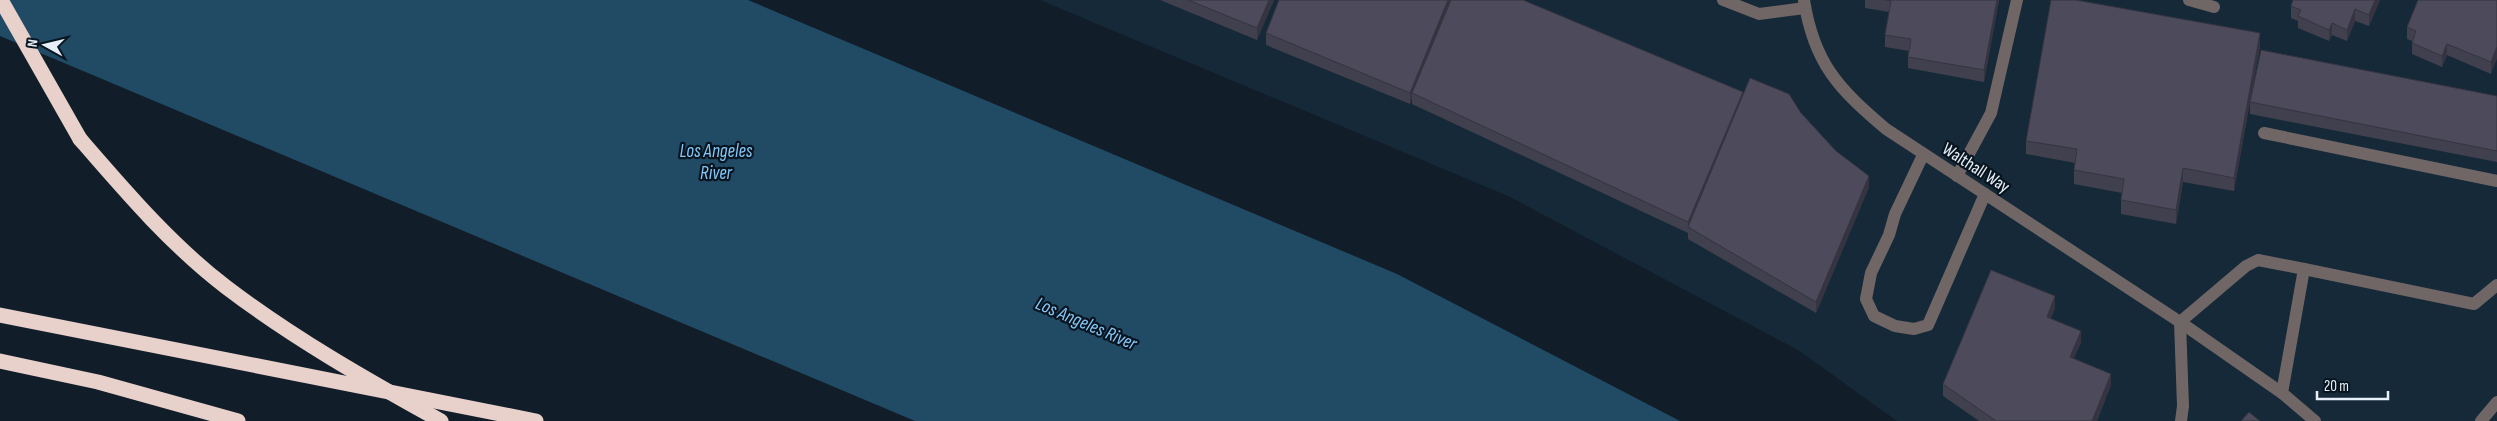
<svg xmlns="http://www.w3.org/2000/svg" width="2497" height="421" font-family="'Sofia Sans Condensed',sans-serif">
	<rect width="100%" height="100%" fill="#111e29"/>
	<!-- built -->
	<path fill="#152938" d="M 1040,0 L 2497,0 L 2497,421 L 1897,421 L 1798,350 L 1508,196 Z"/>
	<!-- water -->
	<path fill="#214b65" d="M 0,0 L 748,0 L 1397,274 L 1680,421 L 915,421 L 0,36 Z"/>
	<g fill="none" stroke-linecap="round" stroke-linejoin="round">
		<!-- minor -->
		<g stroke="#706665" stroke-width="12">
			<path d="M 1723,0 L 1759,14 L 1805,8"/>
			<path d="M 1804,0 C 1814,64 1839,89 1886,129 L 2180,322 L 2282,393"/>
			<path d="M 2189,0 L 2214,7"/>
			<path d="M 2264,133 L 2497,181"/>
			<path d="M 1923,155 L 1895,214 L 1889,235 L 1871,273 L 1866,299 L 1874,316 L 1895,326 L 1914,329 L 1928,325 L 1985,194"/>
			<path d="M 1957,176 L 1991,113 L 2017,0"/>
			<path d="M 2180,322 L 2246,266 L 2258,260 L 2304,269"/>
			<path d="M 2180,322 L 2183,406 L 2181,421"/>
			<path d="M 2315,421 L 2282,393 L 2304,269 L 2474,304 L 2497,285"/>
			<path d="M 2481,421 L 2497,402"/>
		</g>
		<!-- highway -->
		<g stroke="#e8d0cb" stroke-width="15">
			<path d="M 1,0 L 80,139"/>
			<path d="M 0,315 L 536,421"/>
			<path d="M 0,361 L 98,382 L 238,421"/>
		</g>
		<!-- highway-bridge -->
		<path stroke="#e8d0cb" stroke-width="15" d="M 80,139 C 125,191 171,245 226,287 C 293,338 367,380 441,421"/>
	</g>
	<!-- wall -->
	<g fill="#41404e">
		<path d="M 1160,0 L 1274,0 L 1257,40 Z"/>
		<path d="M 1865,0 L 1999,0 L 1984,82 L 1908,68 L 1908,57 L 1909,51 L 1885,47 L 1885,35 L 1889,12 L 1865,8 Z"/>
		<path d="M 2293,0 L 2380,0 L 2369,26 L 2355,21 L 2347,41 L 2332,35 L 2329,41 L 2298,28 L 2298,21 L 2291,18 L 2291,6 Z"/>
		<path d="M 2497,0 L 2491,74 L 2447,55 L 2442,67 L 2412,54 L 2412,41 L 2407,39 L 2407,27 Z"/>
		<path d="M 1266,33 L 1743,95 L 1801,113 L 1869,187 L 1816,313 L 1688,239 L 1688,233 L 1412,104 L 1412,98 L 1410,104 L 1266,45 Z"/>
		<path d="M 2260,46 L 2234,191 L 2183,182 L 2176,224 L 2121,214 L 2121,200 L 2122,193 L 2074,184 L 2074,170 L 2075,163 L 2026,154 L 2026,141 Z"/>
		<path d="M 2497,96 L 2497,162 L 2250,114 L 2250,102 Z"/>
		<path d="M 2055,308 L 2051,318 L 2081,342 L 2074,358 L 2111,385 L 2097,421 L 1979,421 L 1943,396 L 1943,384 Z"/>
	</g>
	<!-- shaded-wall -->
	<g fill="#353440">
		<path d="M 1269,0 L 1274,0 L 1257,40 L 1257,28 Z"/>
		<path d="M 1448,0 L 1453,0 L 1412,93 L 1412,98 L 1410,104 L 1410,93 Z"/>
		<path d="M 1997,0 L 1999,0 L 1984,82 L 1984,70 Z"/>
		<path d="M 2375,0 L 2380,0 L 2369,26 L 2369,15 Z"/>
		<path d="M 2355,9 L 2355,21 L 2347,41 L 2347,30 Z"/>
		<path d="M 2332,23 L 2332,35 L 2329,41 L 2329,30 Z"/>
		<path d="M 2260,33 L 2260,46 L 2234,191 L 2234,178 Z"/>
		<path d="M 2447,44 L 2447,55 L 2442,67 L 2442,56 Z"/>
		<path d="M 2497,47 L 2497,59 L 2491,74 L 2491,62 Z"/>
		<path d="M 1743,92 L 1743,104 L 1688,227 L 1688,233 L 1688,222 Z"/>
		<path d="M 2183,168 L 2183,182 L 2176,224 L 2176,210 Z"/>
		<path d="M 1869,176 L 1869,187 L 1816,313 L 1816,302 Z"/>
		<path d="M 2055,296 L 2055,308 L 2047,328 L 2047,317 Z"/>
		<path d="M 2081,331 L 2081,342 L 2070,368 L 2070,357 Z"/>
		<path d="M 2111,374 L 2111,385 L 2097,421 L 2092,421 Z"/>
	</g>
	<!-- building -->
	<g fill="#4c4a5b" stroke="#353440">
		<path d="M 1188,0 L 1269,0 L 1257,28 Z"/>
		<path d="M 1279,0 L 1448,0 L 1410,93 L 1266,33 Z"/>
		<path d="M 1451,0 L 1523,0 L 1743,92 L 1688,222 L 1412,93 Z"/>
		<path d="M 1885,0 L 1997,0 L 1984,70 L 1908,57 L 1911,39 L 1885,35 L 1891,1 Z"/>
		<path d="M 2051,0 L 2076,0 L 2260,33 L 2234,178 L 2183,168 L 2176,210 L 2121,200 L 2124,179 L 2074,170 L 2077,149 L 2026,141 Z"/>
		<path d="M 2293,0 L 2375,0 L 2369,15 L 2355,9 L 2347,30 L 2332,23 L 2329,30 L 2298,16 L 2301,10 L 2291,6 Z"/>
		<path d="M 2418,0 L 2497,0 L 2497,47 L 2491,62 L 2447,44 L 2442,56 L 2412,43 L 2416,31 L 2407,27 Z"/>
		<path d="M 2261,50 L 2497,96 L 2497,151 L 2250,102 Z"/>
		<path d="M 1750,78 L 1789,94 L 1801,113 L 1836,151 L 1869,176 L 1816,302 L 1688,227 Z"/>
		<path d="M 1991,270 L 2055,296 L 2047,317 L 2081,331 L 2070,357 L 2111,374 L 2092,421 L 1996,421 L 1943,384 Z"/>
		<path d="M 2249,412 L 2260,421 L 2241,421 Z"/>
	</g>
	<g text-anchor="middle" dominant-baseline="central" stroke-width="4.5" stroke-linejoin="round" paint-order="stroke">
		<!-- street labels -->
		<g font-size="18" fill="#e7f0f8" stroke="#081520">
			<text transform="translate(1976 168) rotate(33)">Walthall Way</text>
		</g>
		<!-- water labels -->
		<g font-size="19" font-style="italic" fill="#86c9f7" stroke="#081520">
			<text x="716" y="151">Los Angeles<tspan x="716" dy="22">River</tspan></text>
			<text transform="translate(1086 324) rotate(23)">Los Angeles River</text>
		</g>
	</g>
	<!-- north arrow -->
	<g transform="translate(45 45) rotate(278)" stroke="#081520" stroke-width="4" paint-order="stroke">
	<path d="M0-4L9 19L0 12L-9 19Z" fill="#e7f0f8"/>
	<text y="-8" font-size="14" font-weight="bold" text-anchor="middle" fill="#e7f0f8">N</text>
	</g>
	<!-- scale -->
	<path d="M2317 391v8h71v-8" fill="none" stroke="#e7f0f8" stroke-width="2.5"/>
	<text x="2324" y="391" font-size="15" fill="#e7f0f8" stroke="#081520" stroke-width="4" paint-order="stroke">20 m</text>
</svg>
